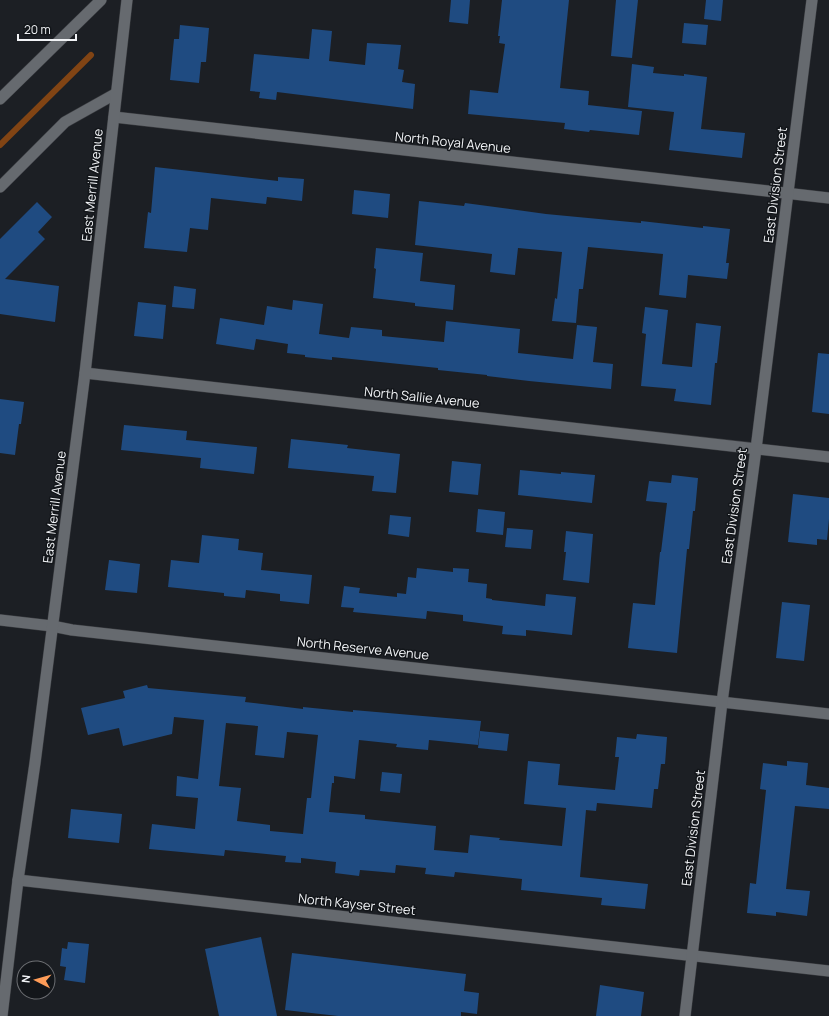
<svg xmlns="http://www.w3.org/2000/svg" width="829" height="1016" font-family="Manrope,sans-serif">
	<rect width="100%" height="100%" fill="#1c1f24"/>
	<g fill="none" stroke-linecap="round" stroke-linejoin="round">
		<!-- stream -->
		<path stroke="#814414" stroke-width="6" d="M 0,145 L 91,55"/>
	</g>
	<!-- building -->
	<g fill="#1f4b81" fill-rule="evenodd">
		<path d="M 451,0 L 470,0 L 468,24 L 449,22 Z"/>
		<path d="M 502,0 L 569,0 L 560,88 L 589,91 L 588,105 L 642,111 L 639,135 L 590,130 L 589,132 L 564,129 L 565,123 L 468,114 L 470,90 L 498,93 L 505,44 L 499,43 L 500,36 L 498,36 Z"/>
		<path d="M 616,0 L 638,0 L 632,58 L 611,56 Z"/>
		<path d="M 706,0 L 723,0 L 721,21 L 704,19 Z"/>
		<path d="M 684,23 L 708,25 L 706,45 L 682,43 Z"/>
		<path d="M 180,25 L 209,28 L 206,62 L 201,62 L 199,83 L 170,80 L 174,39 L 179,39 Z"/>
		<path d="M 312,29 L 332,31 L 329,61 L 365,65 L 367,43 L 401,45 L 398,69 L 404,70 L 402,82 L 415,84 L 413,109 L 277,92 L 276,100 L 259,98 L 260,92 L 250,91 L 254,54 L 309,59 Z"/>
		<path d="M 632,64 L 654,67 L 653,73 L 684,76 L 684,74 L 707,77 L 701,129 L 745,133 L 742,158 L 669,150 L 674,112 L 628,107 Z"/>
		<path d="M 155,167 L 278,181 L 278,177 L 304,179 L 302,201 L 267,197 L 266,204 L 211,198 L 208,230 L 190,228 L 187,252 L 144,248 L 148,212 L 151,213 Z"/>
		<path d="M 354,190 L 390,194 L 388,218 L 352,214 Z"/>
		<path d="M 419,201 L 464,206 L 465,203 L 546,214 L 641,223 L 641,221 L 703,228 L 703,226 L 730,229 L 726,263 L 729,263 L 727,279 L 688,275 L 686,298 L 659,295 L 663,254 L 588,247 L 583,289 L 579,289 L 576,323 L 552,321 L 555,298 L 557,299 L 562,252 L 518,248 L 515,275 L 490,272 L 492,254 L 415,245 Z"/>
		<path d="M 37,202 L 52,217 L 38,232 L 45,239 L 5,279 L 59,286 L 55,322 L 0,314 L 0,239 Z"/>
		<path d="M 376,248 L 423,253 L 420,281 L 455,285 L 453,310 L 415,306 L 415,303 L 373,298 L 376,269 L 374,268 Z"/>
		<path d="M 174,286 L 196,289 L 194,309 L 172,307 Z"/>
		<path d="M 293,300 L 323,304 L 319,334 L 349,338 L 351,327 L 382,330 L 382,336 L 444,342 L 446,321 L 520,329 L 518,353 L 573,359 L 577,325 L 597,327 L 593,362 L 613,364 L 611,389 L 529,381 L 487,376 L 487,375 L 438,370 L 438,368 L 332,357 L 332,360 L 305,357 L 305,355 L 287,353 L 288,344 L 256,339 L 254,350 L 216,344 L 220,318 L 264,325 L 267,306 L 292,310 Z"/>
		<path d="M 138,302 L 166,305 L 163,339 L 134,336 Z"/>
		<path d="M 645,307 L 668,310 L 662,364 L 692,367 L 696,323 L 721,326 L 717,363 L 715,363 L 711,405 L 674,401 L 676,389 L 641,386 L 646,334 L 642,333 Z"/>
		<path d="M 818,353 L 829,354 L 829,414 L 812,412 Z"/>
		<path d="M 0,399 L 24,402 L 21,424 L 19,424 L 15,455 L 0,453 Z"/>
		<path d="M 124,425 L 187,431 L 186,440 L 257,447 L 254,474 L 200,468 L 201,458 L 121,450 Z"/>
		<path d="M 291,439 L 348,445 L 347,448 L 400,454 L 396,493 L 372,491 L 374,476 L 288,468 Z"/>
		<path d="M 452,461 L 481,464 L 478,495 L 449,492 Z"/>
		<path d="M 520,470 L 561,474 L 561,472 L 595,475 L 592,503 L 518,495 Z"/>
		<path d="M 672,475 L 698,478 L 695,511 L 693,511 L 689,549 L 687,549 L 677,653 L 628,648 L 633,603 L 655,605 L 660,552 L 661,552 L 667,503 L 646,501 L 649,481 L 671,483 Z"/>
		<path d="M 793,494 L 829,498 L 829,519 L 827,540 L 817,539 L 817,545 L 788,542 Z"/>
		<path d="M 478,509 L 505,512 L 503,535 L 476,532 Z"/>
		<path d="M 390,515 L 411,517 L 409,537 L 388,534 Z"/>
		<path d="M 507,528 L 533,530 L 531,549 L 505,547 Z"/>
		<path d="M 566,531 L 593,534 L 589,583 L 563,580 L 566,552 L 564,552 Z"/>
		<path d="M 202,535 L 239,539 L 238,550 L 263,553 L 261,570 L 312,575 L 309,604 L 280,601 L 280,594 L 246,590 L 245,598 L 224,596 L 224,593 L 168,587 L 171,560 L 199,563 Z"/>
		<path d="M 109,560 L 140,564 L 137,593 L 105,590 Z"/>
		<path d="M 417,568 L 453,572 L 453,568 L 469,569 L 468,582 L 487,584 L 486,598 L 492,599 L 492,600 L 545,606 L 546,594 L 576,597 L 572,635 L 526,630 L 526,636 L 502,634 L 503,626 L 463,621 L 463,615 L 427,611 L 426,619 L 353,612 L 354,608 L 341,607 L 344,586 L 360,588 L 359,593 L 397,597 L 397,593 L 406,594 L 408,577 L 416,578 Z"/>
		<path d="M 782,602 L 810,605 L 804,661 L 776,658 Z"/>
		<path d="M 147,685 L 148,688 L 246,697 L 245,702 L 303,709 L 303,707 L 353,712 L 353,710 L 481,721 L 478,745 L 429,740 L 428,750 L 396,747 L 397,744 L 359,740 L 355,779 L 334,776 L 334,783 L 332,783 L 329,812 L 365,815 L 365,819 L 436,826 L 434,850 L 468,853 L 470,835 L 500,838 L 499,840 L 562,846 L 566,808 L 524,804 L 528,761 L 560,764 L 558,785 L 615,790 L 619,757 L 615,757 L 617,737 L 636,739 L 637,734 L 667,737 L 665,764 L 661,764 L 658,789 L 654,789 L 652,808 L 597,803 L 596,811 L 586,810 L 580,877 L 648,884 L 645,909 L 601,905 L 602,898 L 521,890 L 522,879 L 455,872 L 454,877 L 425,874 L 426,868 L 396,865 L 395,873 L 360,870 L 359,876 L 335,873 L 336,862 L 301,858 L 301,863 L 285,862 L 286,856 L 225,850 L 224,856 L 149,849 L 152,824 L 195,829 L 198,798 L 176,796 L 177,776 L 198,779 L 204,720 L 174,717 L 172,734 L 123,746 L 119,728 L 88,735 L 81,708 L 125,698 L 123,691 ZM 226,723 L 258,726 L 255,755 L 284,758 L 287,732 L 318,735 L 311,798 L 307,798 L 303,834 L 270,831 L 270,825 L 237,821 L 241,788 L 219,786 Z"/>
		<path d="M 480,731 L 509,734 L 507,751 L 478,748 Z"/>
		<path d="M 787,761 L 808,763 L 806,785 L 829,788 L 829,809 L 795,806 L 786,889 L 810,891 L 807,916 L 776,912 L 776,916 L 747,913 L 750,883 L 756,884 L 766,790 L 760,789 L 763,763 L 787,766 Z"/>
		<path d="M 382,772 L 402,774 L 400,793 L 380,791 Z"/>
		<path d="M 71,809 L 122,814 L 119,843 L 68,838 Z"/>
		<path d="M 261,937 L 277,1016 L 219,1016 L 205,949 Z"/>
		<path d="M 68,942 L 89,944 L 85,983 L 64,980 L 66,967 L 60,966 L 62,948 L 67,949 Z"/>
		<path d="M 292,953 L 466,974 L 464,991 L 479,993 L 477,1014 L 461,1012 L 461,1016 L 338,1016 L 285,1010 Z"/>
		<path d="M 600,985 L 644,992 L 641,1016 L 596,1016 Z"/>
	</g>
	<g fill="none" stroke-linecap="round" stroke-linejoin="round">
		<!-- minor casing -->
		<g stroke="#3a3c40" stroke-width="12">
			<g id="minor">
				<path d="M 0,99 L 101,0"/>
				<path d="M 114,117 L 829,198"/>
				<path d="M 0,187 L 65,122 L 115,94"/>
				<path d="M 85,373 L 829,457"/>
				<path d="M 0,620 L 52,626 L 72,630 L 829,714"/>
				<path d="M 18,880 L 829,971"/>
				<path d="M 2,1016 L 18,880 L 35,763 L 85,373 L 127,0"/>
				<path d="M 685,1016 L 722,702 L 756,449 L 812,0"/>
			</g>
		</g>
		<!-- minor -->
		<use href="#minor" stroke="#666a6f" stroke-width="11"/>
	</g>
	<g text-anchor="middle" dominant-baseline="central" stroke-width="3" stroke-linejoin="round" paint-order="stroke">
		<!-- street labels -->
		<g font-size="13" fill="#f1f3f6" stroke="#13161a">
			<text transform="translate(453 142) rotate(6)">North Royal Avenue</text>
			<text transform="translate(92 185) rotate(-84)">East Merrill Avenue</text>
			<text transform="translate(775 185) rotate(-83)">East Division Street</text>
			<text transform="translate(422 397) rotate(6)">North Sallie Avenue</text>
			<text transform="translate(734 506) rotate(-82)">East Division Street</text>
			<text transform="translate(54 507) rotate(-83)">East Merrill Avenue</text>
			<text transform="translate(363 648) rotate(6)">North Reserve Avenue</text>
			<text transform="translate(693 828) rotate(-83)">East Division Street</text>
			<text transform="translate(357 904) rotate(6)">North Kayser Street</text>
		</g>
	</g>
	<!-- north arrow -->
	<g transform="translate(36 980) rotate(276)"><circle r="19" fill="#13161a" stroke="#6c6e72"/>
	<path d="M0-3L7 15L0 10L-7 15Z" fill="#fe9c58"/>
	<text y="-6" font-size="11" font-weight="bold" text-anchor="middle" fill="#f1f3f6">N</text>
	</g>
	<!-- scale -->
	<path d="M18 34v6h58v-6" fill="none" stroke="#f1f3f6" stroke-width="2"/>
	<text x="24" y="34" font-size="12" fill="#f1f3f6" stroke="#13161a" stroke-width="3" paint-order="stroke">20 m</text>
</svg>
